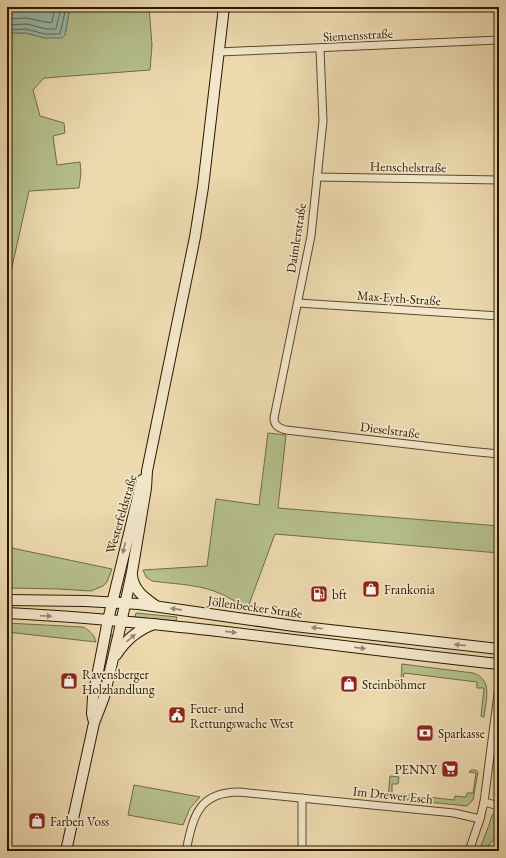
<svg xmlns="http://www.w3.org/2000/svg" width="506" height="858" font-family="'EB Garamond',serif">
	<rect width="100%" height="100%" fill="#eddaaf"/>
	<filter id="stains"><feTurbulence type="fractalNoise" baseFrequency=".005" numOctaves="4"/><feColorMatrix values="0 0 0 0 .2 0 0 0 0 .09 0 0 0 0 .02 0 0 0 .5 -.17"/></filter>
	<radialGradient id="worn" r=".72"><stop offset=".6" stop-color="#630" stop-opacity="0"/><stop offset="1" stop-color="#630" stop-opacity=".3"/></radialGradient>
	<!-- green -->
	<g fill="#b5c08d" stroke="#706c46">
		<path d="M 70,7 L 149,7 L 152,45 L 150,70 L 44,78 L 33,90 L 40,116 L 64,123 L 65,133 L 53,136 L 57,165 L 80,162 L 81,173 L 79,188 L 29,191 L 10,276 L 7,275 L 7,33 L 26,33 L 45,38 L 65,35 Z"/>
		<path d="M 268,433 L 286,435 L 278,508 L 499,526 L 499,553 L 275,534 L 248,607 C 236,603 226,595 214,591 C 194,584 173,584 152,581 L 146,577 L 143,570 L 207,566 L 216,499 L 259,505 Z"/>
		<path d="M 7,547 L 112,569 L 107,582 L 103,586 L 91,591 L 59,589 L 7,588 Z"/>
		<path d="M 136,613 L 177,617 L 176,621 L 135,617 Z"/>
		<path d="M 7,623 L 83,627 C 90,631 94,634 96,642 L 7,632 Z"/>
		<path d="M 110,635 L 114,636 L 100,693 L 99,692 Z"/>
		<path d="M 402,664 L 473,673 C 493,679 486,700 484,717 L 481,716 L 484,688 L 477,688 L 477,682 L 404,673 L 403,682 L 401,681 Z"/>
		<path d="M 471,770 L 476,770 L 478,772 L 473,800 L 467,806 L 388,798 L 390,776 L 399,777 L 398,784 L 392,784 L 392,793 L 454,800 L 455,796 L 466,797 L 467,793 L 473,793 L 476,773 L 469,772 Z"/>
		<path d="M 134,785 L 200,797 L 190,808 L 183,825 L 128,815 Z"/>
		<path d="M 494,813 L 499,813 L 499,833 L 488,846 L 488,851 L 479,851 L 489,825 L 492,815 Z"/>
	</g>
	<!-- water -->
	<path fill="#99baad" stroke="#6d7968" d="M 7,7 L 70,7 L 65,35 L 62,38 L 45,38 L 26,33 L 7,33 Z"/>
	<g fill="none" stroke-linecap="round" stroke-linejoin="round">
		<!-- shore -->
		<g stroke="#626856" stroke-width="1">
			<path d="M 7,19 L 27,18 L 51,23 L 52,22 L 55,7"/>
			<path d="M 7,25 L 27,24 L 46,29 L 56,29 L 61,7"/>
			<path d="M 7,30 L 26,29 L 45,34 L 60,34 L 66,7"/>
		</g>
		<!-- street casing -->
		<g stroke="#5c482c" stroke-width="9">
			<g id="street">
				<path d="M 320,49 L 323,121 L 311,236 L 274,418 C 274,426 279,428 286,430 L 468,451 L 499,454"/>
				<path d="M 218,52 L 499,40"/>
				<path d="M 317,177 L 499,180"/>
				<path d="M 298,303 L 499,316"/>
				<path d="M 484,802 L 499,806"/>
				<path d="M 186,851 C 193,817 198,792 239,792 L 454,813 L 480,819"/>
				<path d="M 302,851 L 302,798"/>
				<path d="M 469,851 L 480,819 L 484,802 L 499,686"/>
			</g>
		</g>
		<!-- secondary casing -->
		<g stroke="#2b1700" stroke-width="12">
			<g id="secondary">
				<path d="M 132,576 C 134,591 145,598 156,606"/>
				<path d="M 7,600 L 85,601 L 139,604 L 294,626 L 499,649"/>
				<path d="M 7,613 C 172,621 335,647 499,664"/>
				<path d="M 116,655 C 125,641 137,630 154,624"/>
				<path d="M 94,722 L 92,714 L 93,697 L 108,620 L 142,480"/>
				<path d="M 66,851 L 94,723 L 104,697 L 118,637 L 132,572 L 146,488 L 147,471 L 195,237 L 203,187 L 224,7"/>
			</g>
		</g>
		<!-- street -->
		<use href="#street" stroke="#f3e7cb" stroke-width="7"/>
		<!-- secondary -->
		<use href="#secondary" stroke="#f3e7cb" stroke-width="10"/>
	</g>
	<!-- one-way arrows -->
	<defs><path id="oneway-solid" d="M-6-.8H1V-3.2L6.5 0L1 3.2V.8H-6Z"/></defs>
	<g fill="#998970">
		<use href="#oneway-solid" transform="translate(124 548) rotate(104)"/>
		<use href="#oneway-solid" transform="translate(176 609) rotate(-172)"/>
		<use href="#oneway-solid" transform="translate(46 616) rotate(3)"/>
		<use href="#oneway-solid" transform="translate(317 628) rotate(-173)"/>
		<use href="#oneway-solid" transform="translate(231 632) rotate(6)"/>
		<use href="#oneway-solid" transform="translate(131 638) rotate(-41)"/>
		<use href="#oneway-solid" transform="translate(460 645) rotate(-174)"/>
		<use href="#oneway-solid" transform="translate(360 648) rotate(7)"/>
	</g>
	<!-- icons -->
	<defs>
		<g id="shop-square" transform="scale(0.9)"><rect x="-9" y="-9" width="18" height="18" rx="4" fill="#8f2418" stroke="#f3e7cb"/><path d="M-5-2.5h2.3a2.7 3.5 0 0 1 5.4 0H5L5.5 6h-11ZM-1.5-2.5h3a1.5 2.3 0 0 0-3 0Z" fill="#fff"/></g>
		<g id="fuel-square" transform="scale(0.9)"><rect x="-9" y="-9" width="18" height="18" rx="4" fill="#8f2418" stroke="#f3e7cb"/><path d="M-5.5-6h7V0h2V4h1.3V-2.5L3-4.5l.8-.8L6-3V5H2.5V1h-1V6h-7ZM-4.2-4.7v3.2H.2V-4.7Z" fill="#fff"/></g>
		<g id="civic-square" transform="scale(0.9)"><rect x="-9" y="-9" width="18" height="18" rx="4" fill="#8f2418" stroke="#f3e7cb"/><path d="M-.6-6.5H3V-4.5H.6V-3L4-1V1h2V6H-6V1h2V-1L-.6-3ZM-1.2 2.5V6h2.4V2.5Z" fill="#fff"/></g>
		<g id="bank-square" transform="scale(0.9)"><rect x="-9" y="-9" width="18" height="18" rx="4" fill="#8f2418" stroke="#f3e7cb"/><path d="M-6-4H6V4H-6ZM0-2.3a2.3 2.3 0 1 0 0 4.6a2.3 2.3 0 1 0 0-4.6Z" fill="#fff"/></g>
		<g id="supermarket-square" transform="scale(0.9)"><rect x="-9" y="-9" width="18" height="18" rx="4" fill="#8f2418" stroke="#f3e7cb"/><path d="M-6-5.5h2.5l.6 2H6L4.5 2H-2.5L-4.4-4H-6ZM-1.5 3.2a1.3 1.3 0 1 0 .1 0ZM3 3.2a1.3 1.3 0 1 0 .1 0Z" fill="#fff"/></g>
	</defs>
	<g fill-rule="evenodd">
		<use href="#shop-square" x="371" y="589"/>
		<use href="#fuel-square" x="319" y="594"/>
		<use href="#shop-square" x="69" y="681"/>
		<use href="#shop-square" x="349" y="684"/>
		<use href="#civic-square" x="177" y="715"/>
		<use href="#bank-square" x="425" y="733"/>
		<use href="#supermarket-square" x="450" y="769"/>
		<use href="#shop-square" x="37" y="821"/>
	</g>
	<g text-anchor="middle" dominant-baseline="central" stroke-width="3.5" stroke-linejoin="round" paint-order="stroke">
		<!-- street labels -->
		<g font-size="13" fill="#2b1700" stroke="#f3e7cb">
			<text transform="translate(358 35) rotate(-3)">Siemensstraße</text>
			<text transform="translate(408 167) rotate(1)">Henschelstraße</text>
			<text transform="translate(296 238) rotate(-81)">Daimlerstraße</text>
			<text transform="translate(399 298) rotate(4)">Max-Eyth-Straße</text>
			<text transform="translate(390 430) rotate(7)">Dieselstraße</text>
			<text transform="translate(121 514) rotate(-74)">Westerfeldstraße</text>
			<text transform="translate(255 607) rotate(8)">Jöllenbecker Straße</text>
			<text transform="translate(393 795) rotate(6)">Im Drewer Esch</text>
		</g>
		<!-- poi labels -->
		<g font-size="13" fill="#2b1700" stroke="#f3e7cb" text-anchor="start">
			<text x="384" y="589">Frankonia</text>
			<text x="332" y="594">bft</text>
			<text x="82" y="674">Ravensberger<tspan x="82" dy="15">Holzhandlung</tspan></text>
			<text x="362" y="684">Steinböhmer</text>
			<text x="190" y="708">Feuer- und<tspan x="190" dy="15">Rettungswache West</tspan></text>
			<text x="438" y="733">Sparkasse</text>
			<text x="437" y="769" text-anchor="end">PENNY</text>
			<text x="50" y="821">Farben Voss</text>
		</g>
	</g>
	<!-- margin -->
	<rect width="506" height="858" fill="none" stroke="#eddaaf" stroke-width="24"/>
	<rect x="8" y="8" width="490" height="842" fill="none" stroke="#2b1700" stroke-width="2"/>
	<rect x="12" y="12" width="482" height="834" fill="none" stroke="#2b1700"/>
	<rect width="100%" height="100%" filter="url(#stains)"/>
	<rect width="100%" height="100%" fill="url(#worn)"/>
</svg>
